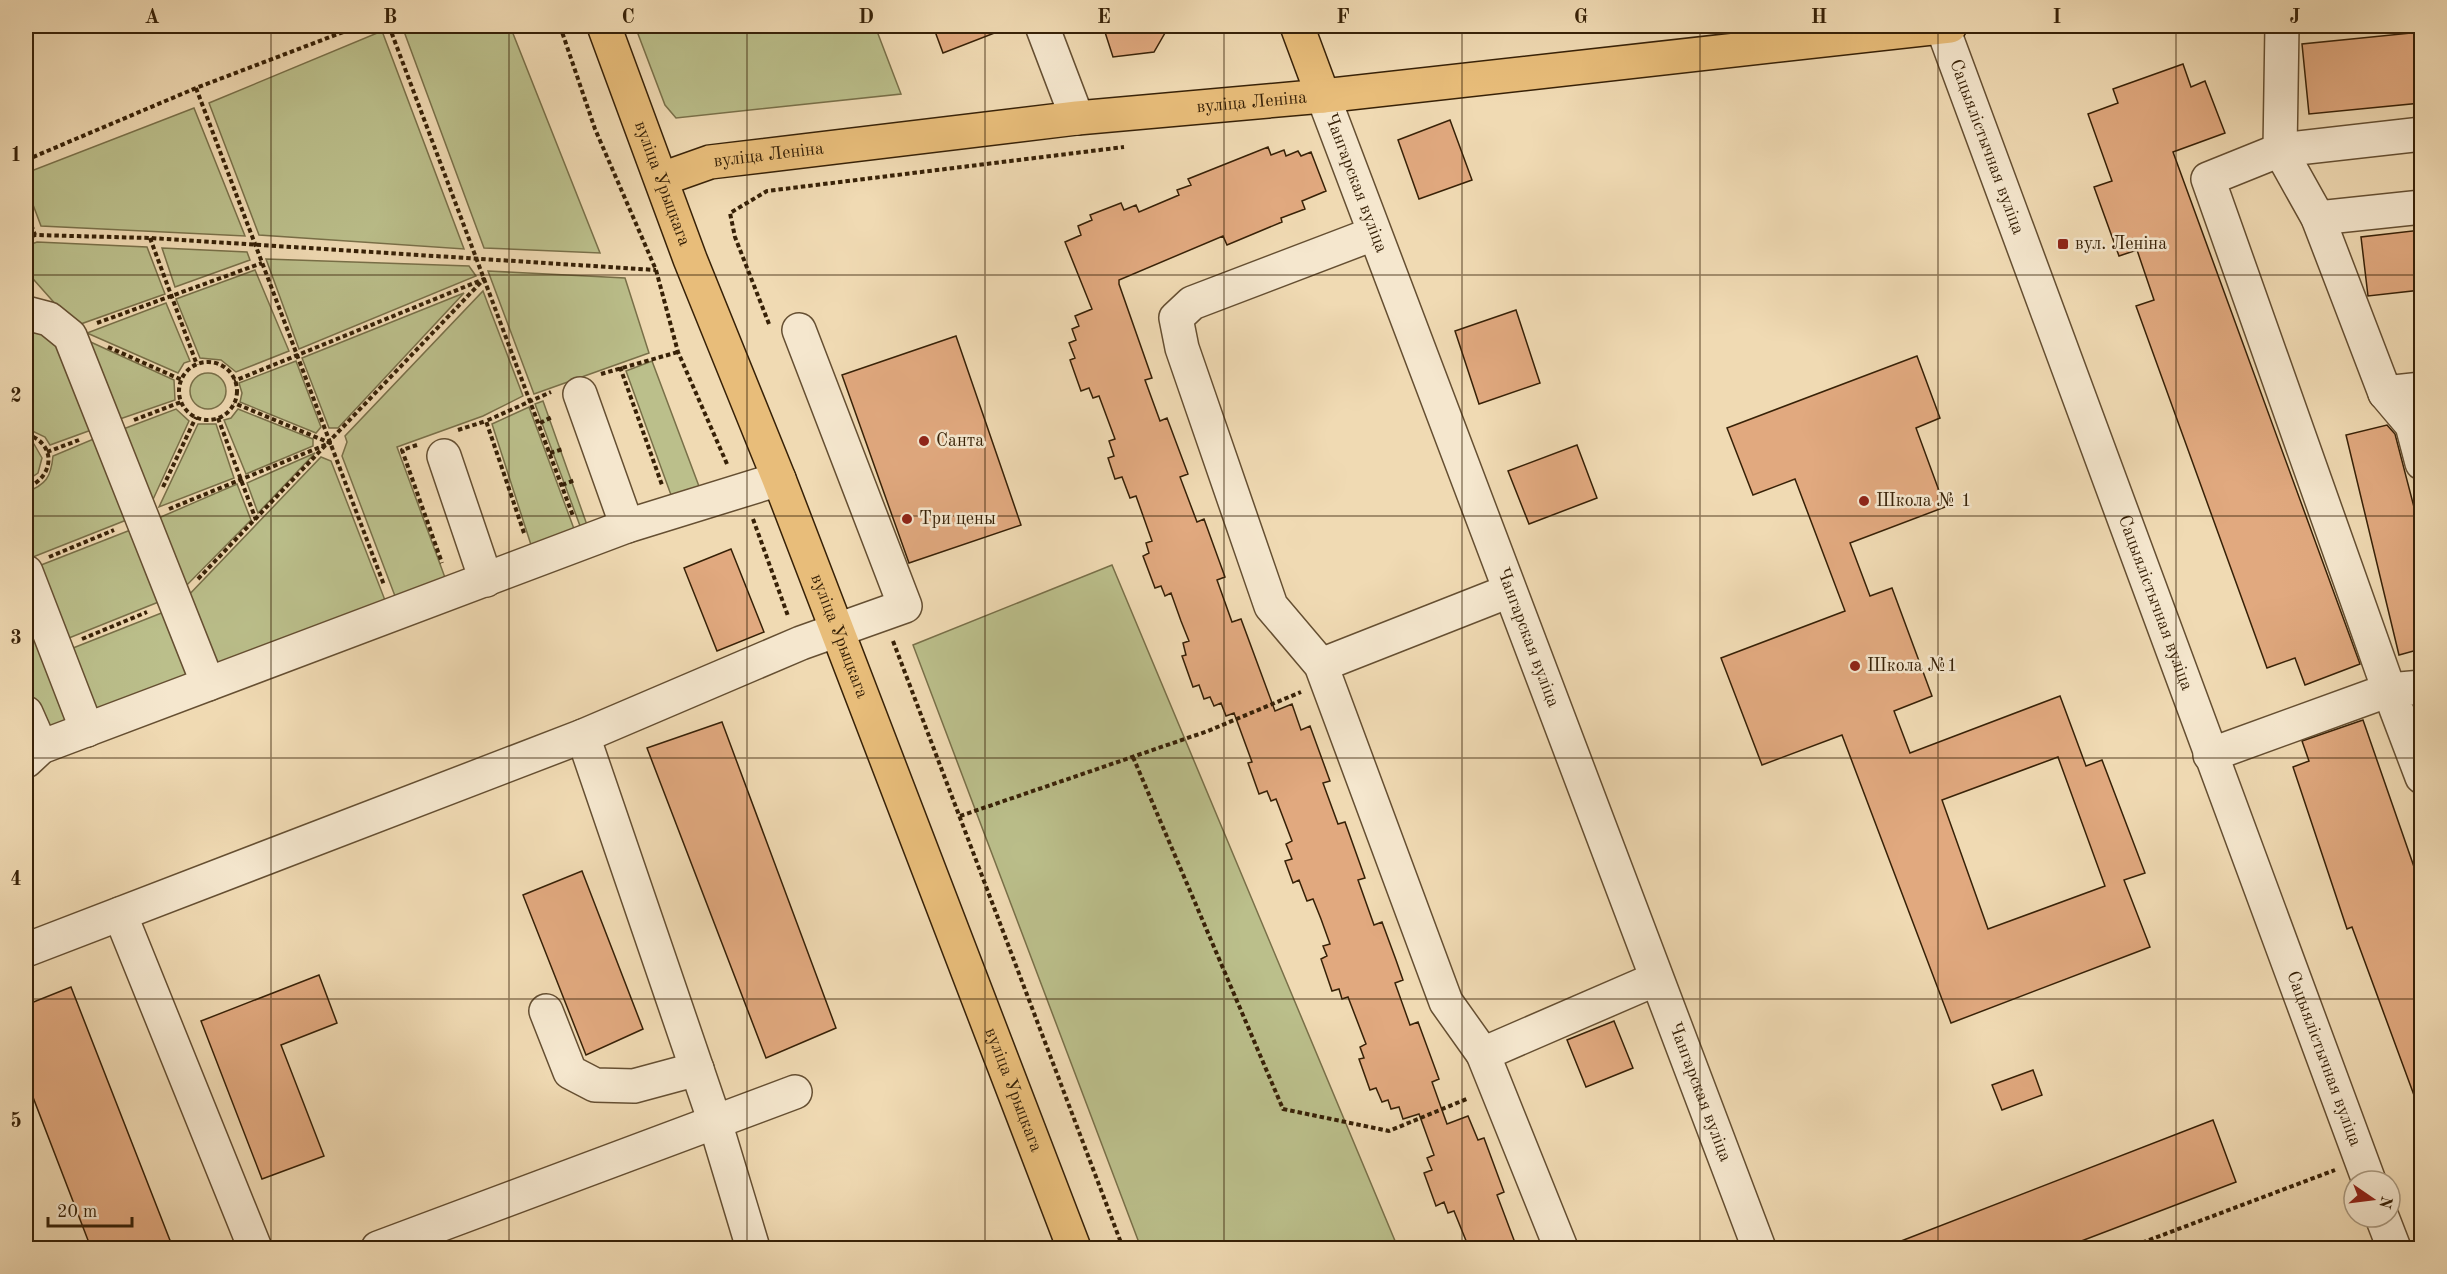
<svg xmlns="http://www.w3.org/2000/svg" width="2447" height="1274" font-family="'Old Standard TT',serif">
	<rect width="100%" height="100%" fill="#f0dab3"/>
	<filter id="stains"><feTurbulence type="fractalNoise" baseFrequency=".00333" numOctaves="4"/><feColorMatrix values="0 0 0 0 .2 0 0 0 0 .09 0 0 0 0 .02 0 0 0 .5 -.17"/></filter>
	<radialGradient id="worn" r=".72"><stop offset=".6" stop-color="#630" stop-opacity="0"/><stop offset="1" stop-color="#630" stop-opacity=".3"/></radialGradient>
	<!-- green -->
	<g fill="#bbbf8b" stroke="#797049" stroke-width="1.5">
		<path d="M 402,26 L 510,26 L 600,253 L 484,248 Z"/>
		<path d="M 635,26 L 875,26 L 901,94 L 676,118 L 665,105 Z"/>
		<path d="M 382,31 L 464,249 L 259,235 L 209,103 Z"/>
		<path d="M 194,108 L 245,236 L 41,226 L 26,186 L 26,173 Z"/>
		<path d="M 37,242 L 147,247 L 165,294 L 75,326 L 26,271 L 26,246 Z"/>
		<path d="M 162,248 L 247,252 L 250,260 L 175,287 Z"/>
		<path d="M 266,259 L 469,266 L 476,276 L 299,349 Z"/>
		<path d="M 255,270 L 289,351 L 236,372 L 221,360 L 200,358 L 176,299 Z"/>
		<path d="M 488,271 L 625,278 L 649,353 L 534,394 Z"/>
		<path d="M 483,291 L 523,396 L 483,416 L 397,447 L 447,583 L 398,604 L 342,456 L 347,442 L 345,436 Z"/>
		<path d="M 464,293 L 338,428 L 329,428 L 302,358 Z"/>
		<path d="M 166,303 L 190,361 L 184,363 L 178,373 L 87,333 Z"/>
		<path d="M 26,323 L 57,338 L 94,429 L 50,445 L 45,437 L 26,428 Z"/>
		<path d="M 84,339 L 174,380 L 175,400 L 114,421 Z"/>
		<path d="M 296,361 L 321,427 L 316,433 L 240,402 L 242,393 L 239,383 Z"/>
		<path d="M 652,361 L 700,489 L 671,495 L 626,371 Z"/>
		<circle cx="208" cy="391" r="18"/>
		<path d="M 543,401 L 587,525 L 583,534 L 535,404 Z"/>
		<path d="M 529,407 L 577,537 L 533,551 L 492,424 Z"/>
		<path d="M 176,409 L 189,421 L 150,506 L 118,431 Z"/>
		<path d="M 238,409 L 313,439 L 313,446 L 246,474 L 224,420 L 231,418 Z"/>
		<path d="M 198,424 L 216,424 L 234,478 L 159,507 Z"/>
		<path d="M 96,438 L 129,519 L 33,557 L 26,540 L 26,492 C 46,485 51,477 53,456 Z"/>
		<path d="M 26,441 L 34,444 L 42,458 L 38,473 L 26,481 Z"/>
		<path d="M 315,453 L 258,513 L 247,483 Z"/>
		<path d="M 321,457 L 331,461 L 388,608 L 214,674 L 185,599 Z"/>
		<path d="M 237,484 L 251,520 L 182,590 L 154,520 Z"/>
		<path d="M 133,529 L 161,601 L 64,640 L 36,567 Z"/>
		<path d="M 1112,565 L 1398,1248 L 1141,1248 L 913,645 Z"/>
		<path d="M 26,601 L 75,727 L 43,739 L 26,705 Z"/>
		<path d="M 164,612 L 194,682 L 92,717 L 68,650 Z"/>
	</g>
	<!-- building -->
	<g fill="#e1a97f" stroke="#372107" stroke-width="1.5" fill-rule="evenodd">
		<path d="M 933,26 L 1009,26 L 1010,27 L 943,53 Z"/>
		<path d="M 1103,26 L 1169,26 L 1154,52 L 1113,57 Z"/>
		<path d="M 2421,32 L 2421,103 L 2309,114 L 2302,44 Z"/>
		<path d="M 2183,64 L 2191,87 L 2205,81 L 2225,133 L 2173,152 L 2360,664 L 2305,685 L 2295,658 L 2267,668 L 2136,306 L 2154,300 L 2137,250 L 2119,256 L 2094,187 L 2112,181 L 2088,114 L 2118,103 L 2113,89 Z"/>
		<path d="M 1450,120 L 1472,180 L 1419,199 L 1398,140 Z"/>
		<path d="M 1268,147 L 1271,155 L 1284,150 L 1286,156 L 1298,151 L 1301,156 L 1311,152 L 1326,191 L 1302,201 L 1305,209 L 1281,218 L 1282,222 L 1227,245 L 1223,236 L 1119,280 L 1119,284 L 1152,378 L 1145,380 L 1160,421 L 1167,418 L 1188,474 L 1180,477 L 1197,522 L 1204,519 L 1225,577 L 1217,580 L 1232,622 L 1241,619 L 1275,711 L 1292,704 L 1301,730 L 1310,726 L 1330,781 L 1323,783 L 1338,824 L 1345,822 L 1365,878 L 1358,880 L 1374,925 L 1382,922 L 1396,960 L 1403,980 L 1395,983 L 1410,1025 L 1418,1022 L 1439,1079 L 1432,1082 L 1447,1124 L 1468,1116 L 1478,1140 L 1484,1138 L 1504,1192 L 1497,1195 L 1517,1248 L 1469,1248 L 1454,1211 L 1448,1213 L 1444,1202 L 1436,1206 L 1424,1173 L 1432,1170 L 1427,1158 L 1434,1155 L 1419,1114 L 1403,1119 L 1399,1107 L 1391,1109 L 1388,1100 L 1382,1102 L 1376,1088 L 1370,1090 L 1359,1059 L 1364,1058 L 1360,1047 L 1366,1044 L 1348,997 L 1342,999 L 1339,989 L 1332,991 L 1321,959 L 1327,956 L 1323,946 L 1330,944 L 1321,919 L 1313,899 L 1307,901 L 1299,880 L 1293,883 L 1285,861 L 1292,859 L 1286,844 L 1292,841 L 1276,799 L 1271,801 L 1267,791 L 1259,794 L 1248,763 L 1252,762 L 1234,713 L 1226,716 L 1221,703 L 1214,706 L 1210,697 L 1204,699 L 1199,685 L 1193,687 L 1182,656 L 1186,655 L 1183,643 L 1189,641 L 1181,621 L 1171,593 L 1165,596 L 1161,586 L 1155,588 L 1143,556 L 1149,553 L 1146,543 L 1152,541 L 1136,496 L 1130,498 L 1122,477 L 1115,479 L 1108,458 L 1114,456 L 1109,441 L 1115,439 L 1099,396 L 1093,398 L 1089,388 L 1081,391 L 1070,360 L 1075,358 L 1069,343 L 1076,340 L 1072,329 L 1079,326 L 1075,316 L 1092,309 L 1065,242 L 1081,235 L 1078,226 L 1092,220 L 1090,215 L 1121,203 L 1124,210 L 1136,205 L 1139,212 L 1179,195 L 1177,190 L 1191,185 L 1188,179 Z"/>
		<path d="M 2421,230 L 2421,290 L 2368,296 L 2361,237 Z"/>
		<path d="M 1516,310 L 1540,383 L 1479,404 L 1455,331 Z"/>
		<path d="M 956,336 L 1021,525 L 909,563 L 842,375 Z"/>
		<path d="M 1917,356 L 1940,418 L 1916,428 L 1945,507 L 1850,543 L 1870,596 L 1892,588 L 1932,696 L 1894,711 L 1910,753 L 2060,696 L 2086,766 L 2102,760 L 2145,873 L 2124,880 L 2150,947 L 1951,1023 L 1842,735 L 1762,765 L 1721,658 L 1845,611 L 1795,479 L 1753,495 L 1727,428 ZM 2058,757 L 2105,886 L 1988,929 L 1942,800 Z"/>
		<path d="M 2387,425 L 2395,434 L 2421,534 L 2421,649 L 2399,655 L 2346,435 Z"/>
		<path d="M 1577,445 L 1597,498 L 1529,524 L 1508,471 Z"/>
		<path d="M 731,549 L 764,632 L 717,651 L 684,568 Z"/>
		<path d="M 2363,720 L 2421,887 L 2421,1106 L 2418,1106 L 2352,927 L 2347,929 L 2293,767 L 2309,761 L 2302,741 Z"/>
		<path d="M 722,722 L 836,1028 L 766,1058 L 647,748 Z"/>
		<path d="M 582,871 L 643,1029 L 586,1055 L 523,895 Z"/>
		<path d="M 319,975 L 337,1023 L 281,1045 L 324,1156 L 262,1179 L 201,1021 Z"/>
		<path d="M 71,987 L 173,1248 L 91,1248 L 26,1079 L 26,1005 Z"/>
		<path d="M 1614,1021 L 1633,1068 L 1586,1087 L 1567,1040 Z"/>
		<path d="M 2033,1070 L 2042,1095 L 2002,1110 L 1992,1085 Z"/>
		<path d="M 2213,1120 L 2236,1182 L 2063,1248 L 1883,1248 Z"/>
	</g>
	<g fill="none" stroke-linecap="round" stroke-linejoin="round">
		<!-- minor casing -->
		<g stroke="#654f32" stroke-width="36">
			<g id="minor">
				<path d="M 1042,26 L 1077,118"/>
				<path id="s1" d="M 1942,26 L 2369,1181"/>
				<path d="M 2282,26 L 2280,150 L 2318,218 L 2385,393 L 2422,389"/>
				<path id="s2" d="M 1323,96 L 1759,1248"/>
				<path d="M 2318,218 L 2422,207"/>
				<path d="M 1373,234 L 1192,303 L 1176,318 L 1182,348 L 1271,606 L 1321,665 L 1446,1002 L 1483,1054 L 1561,1248"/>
				<path d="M 26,313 L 49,319 L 70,336 L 208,684"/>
				<path d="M 2385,393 L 2412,425 L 2422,463"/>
				<path d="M 580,394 L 627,526"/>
				<path d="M 444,456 L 486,580"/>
				<path d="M 26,572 L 87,730"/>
				<path d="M 1321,665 L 1509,591"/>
				<path d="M 2422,687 L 2389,690 L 2422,777"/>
				<path d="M 26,713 L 41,747"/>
				<path d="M 583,736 L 715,1122 L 753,1248"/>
				<path d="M 2210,755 L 2389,690 L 2208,179 L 2280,150 L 2422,134"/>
				<path d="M 26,761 L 41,747 L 627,526 L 779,479"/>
				<path d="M 120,914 L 255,1248"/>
				<path d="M 26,950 L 583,736 L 801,643 L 905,606 L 799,330"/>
				<path d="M 546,1011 L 570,1072 L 595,1085 L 634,1086 L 697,1069"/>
				<path d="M 1483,1054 L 1656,979"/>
				<path d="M 2382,1217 L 2394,1248"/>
				<path d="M 378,1248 L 795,1092"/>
			</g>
		</g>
		<!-- major casing -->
		<g stroke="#372107" stroke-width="36">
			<g id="major">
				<path id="s3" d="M 604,26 L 690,259 L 779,479 L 1074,1248"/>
				<path d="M 1297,26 L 1323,96"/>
				<path id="s4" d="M 662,179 L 710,162 L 1077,118 L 1323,96 L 1950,26"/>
			</g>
		</g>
		<!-- path -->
		<g stroke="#372107" stroke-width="4" stroke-dasharray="4.5 3" stroke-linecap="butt">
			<path d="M 389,26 L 573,516"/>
			<path d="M 560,26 L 595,129 L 656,270 L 678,352 L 727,464"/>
			<path d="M 196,88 L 384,585"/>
			<path d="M 26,160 L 196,88 L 359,26"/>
			<path d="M 26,211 L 35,235 L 150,238 L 656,270"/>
			<path d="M 150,238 L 197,365"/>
			<path d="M 26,239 L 35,235"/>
			<path d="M 97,323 L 262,263"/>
			<path d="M 769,324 L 735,237 L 730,213 L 767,191 L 1124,147"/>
			<path d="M 108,347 L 182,380"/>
			<circle cx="208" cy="391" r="29"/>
			<path d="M 620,367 L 662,485"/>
			<path d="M 601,374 L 678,352"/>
			<path d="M 218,418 L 256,520"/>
			<path d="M 134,420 L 181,402"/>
			<path d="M 540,423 L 552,417"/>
			<path d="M 458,430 L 486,421"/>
			<path d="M 26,434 C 57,443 55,477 26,488"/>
			<path d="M 417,445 L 402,450 L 442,563"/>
			<path d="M 47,452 L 79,440"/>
			<path d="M 550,453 L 563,449"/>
			<path d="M 562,485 L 575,480"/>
			<path d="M 163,487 L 196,417"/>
			<path d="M 169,509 L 330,443 L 234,403"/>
			<path d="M 753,519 L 788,616"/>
			<path d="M 524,533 L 486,421 L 551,392"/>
			<path d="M 49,557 L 114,530"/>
			<path d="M 198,579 L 484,279 L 234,381"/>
			<path d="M 82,639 L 147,612"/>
			<path d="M 893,641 L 1123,1248"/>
			<path d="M 1133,757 L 1283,1109 L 1389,1131 L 1469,1098"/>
			<path d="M 960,816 L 1208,731 L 1301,692"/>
			<path d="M 2128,1248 L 2335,1170"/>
		</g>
		<!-- minor -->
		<use href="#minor" stroke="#f5e7ce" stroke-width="33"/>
		<!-- major -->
		<use href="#major" stroke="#e8bd7a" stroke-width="33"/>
	</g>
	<!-- grid -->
	<path fill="none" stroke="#372107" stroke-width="1.5" stroke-opacity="0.55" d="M 271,26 L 271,1248M 509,26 L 509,1248M 747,26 L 747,1248M 985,26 L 985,1248M 1224,26 L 1224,1248M 1462,26 L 1462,1248M 1700,26 L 1700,1248M 1938,26 L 1938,1248M 2176,26 L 2176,1248M 26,275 L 2422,275M 26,516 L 2422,516M 26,758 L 2422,758M 26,999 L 2422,999"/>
	<!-- markers -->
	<g fill="#8f2418" stroke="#f5e7ce" stroke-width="2">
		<rect x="2057" y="238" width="12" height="12" rx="3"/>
		<circle cx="924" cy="441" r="6"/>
		<circle cx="1864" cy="501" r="6"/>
		<circle cx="907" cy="519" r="6"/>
		<circle cx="1855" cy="666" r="6"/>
	</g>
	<g text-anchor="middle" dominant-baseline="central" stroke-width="5" stroke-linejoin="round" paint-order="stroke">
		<!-- street labels -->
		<g font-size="18" fill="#372107" stroke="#f5e7ce">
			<text stroke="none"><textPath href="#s4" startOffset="596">вуліца Леніна</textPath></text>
			<text stroke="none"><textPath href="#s1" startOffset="129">Сацыялістычная вуліца</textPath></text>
			<text stroke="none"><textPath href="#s4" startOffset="110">вуліца Леніна</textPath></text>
			<text stroke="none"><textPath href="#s2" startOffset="93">Чангарская вуліца</textPath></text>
			<text stroke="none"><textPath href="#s3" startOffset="168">вуліца Урыцкага</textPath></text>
			<text stroke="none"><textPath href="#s1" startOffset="615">Сацыялістычная вуліца</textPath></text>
			<text stroke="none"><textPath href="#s3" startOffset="654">вуліца Урыцкага</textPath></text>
			<text stroke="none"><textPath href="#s2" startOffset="579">Чангарская вуліца</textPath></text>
			<text stroke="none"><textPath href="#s1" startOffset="1101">Сацыялістычная вуліца</textPath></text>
			<text stroke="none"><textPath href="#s3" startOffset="1140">вуліца Урыцкага</textPath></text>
			<text stroke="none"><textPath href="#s2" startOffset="1065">Чангарская вуліца</textPath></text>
		</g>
		<!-- poi labels -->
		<g font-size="18" fill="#372107" stroke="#f5e7ce" text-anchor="start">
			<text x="2075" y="244">вул. Леніна</text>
			<text x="936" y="441">Санта</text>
			<text x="1876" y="501">Школа № 1</text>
			<text x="919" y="519">Три цены</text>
			<text x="1867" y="666">Школа №1</text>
		</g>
	</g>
	<!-- margin -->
	<rect width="2447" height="1274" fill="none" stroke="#f0dab3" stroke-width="66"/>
	<!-- north arrow -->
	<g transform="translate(2372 1199) rotate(104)"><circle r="28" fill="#f5e7ce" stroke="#a9987e" stroke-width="1.5"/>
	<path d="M0-4.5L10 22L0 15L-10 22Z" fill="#8f2418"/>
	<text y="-9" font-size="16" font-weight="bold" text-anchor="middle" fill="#372107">N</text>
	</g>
	<!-- scale -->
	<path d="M48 1217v9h84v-9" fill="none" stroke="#372107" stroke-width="3"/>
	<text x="57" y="1217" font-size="18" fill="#372107" stroke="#f5e7ce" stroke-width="4.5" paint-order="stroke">20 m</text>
	<rect x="33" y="33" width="2381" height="1208" fill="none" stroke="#372107" stroke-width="2"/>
	<g font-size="20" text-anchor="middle" font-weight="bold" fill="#372107">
		<text x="152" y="23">A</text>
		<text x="390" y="23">B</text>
		<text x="628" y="23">C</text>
		<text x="866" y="23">D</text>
		<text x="1104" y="23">E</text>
		<text x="1343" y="23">F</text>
		<text x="1581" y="23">G</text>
		<text x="1819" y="23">H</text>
		<text x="2057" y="23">I</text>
		<text x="2295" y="23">J</text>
		<text x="16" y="161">1</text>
		<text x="16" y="402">2</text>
		<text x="16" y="644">3</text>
		<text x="16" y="885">4</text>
		<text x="16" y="1127">5</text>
	</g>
	<rect width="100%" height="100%" filter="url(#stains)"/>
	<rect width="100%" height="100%" fill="url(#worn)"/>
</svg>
